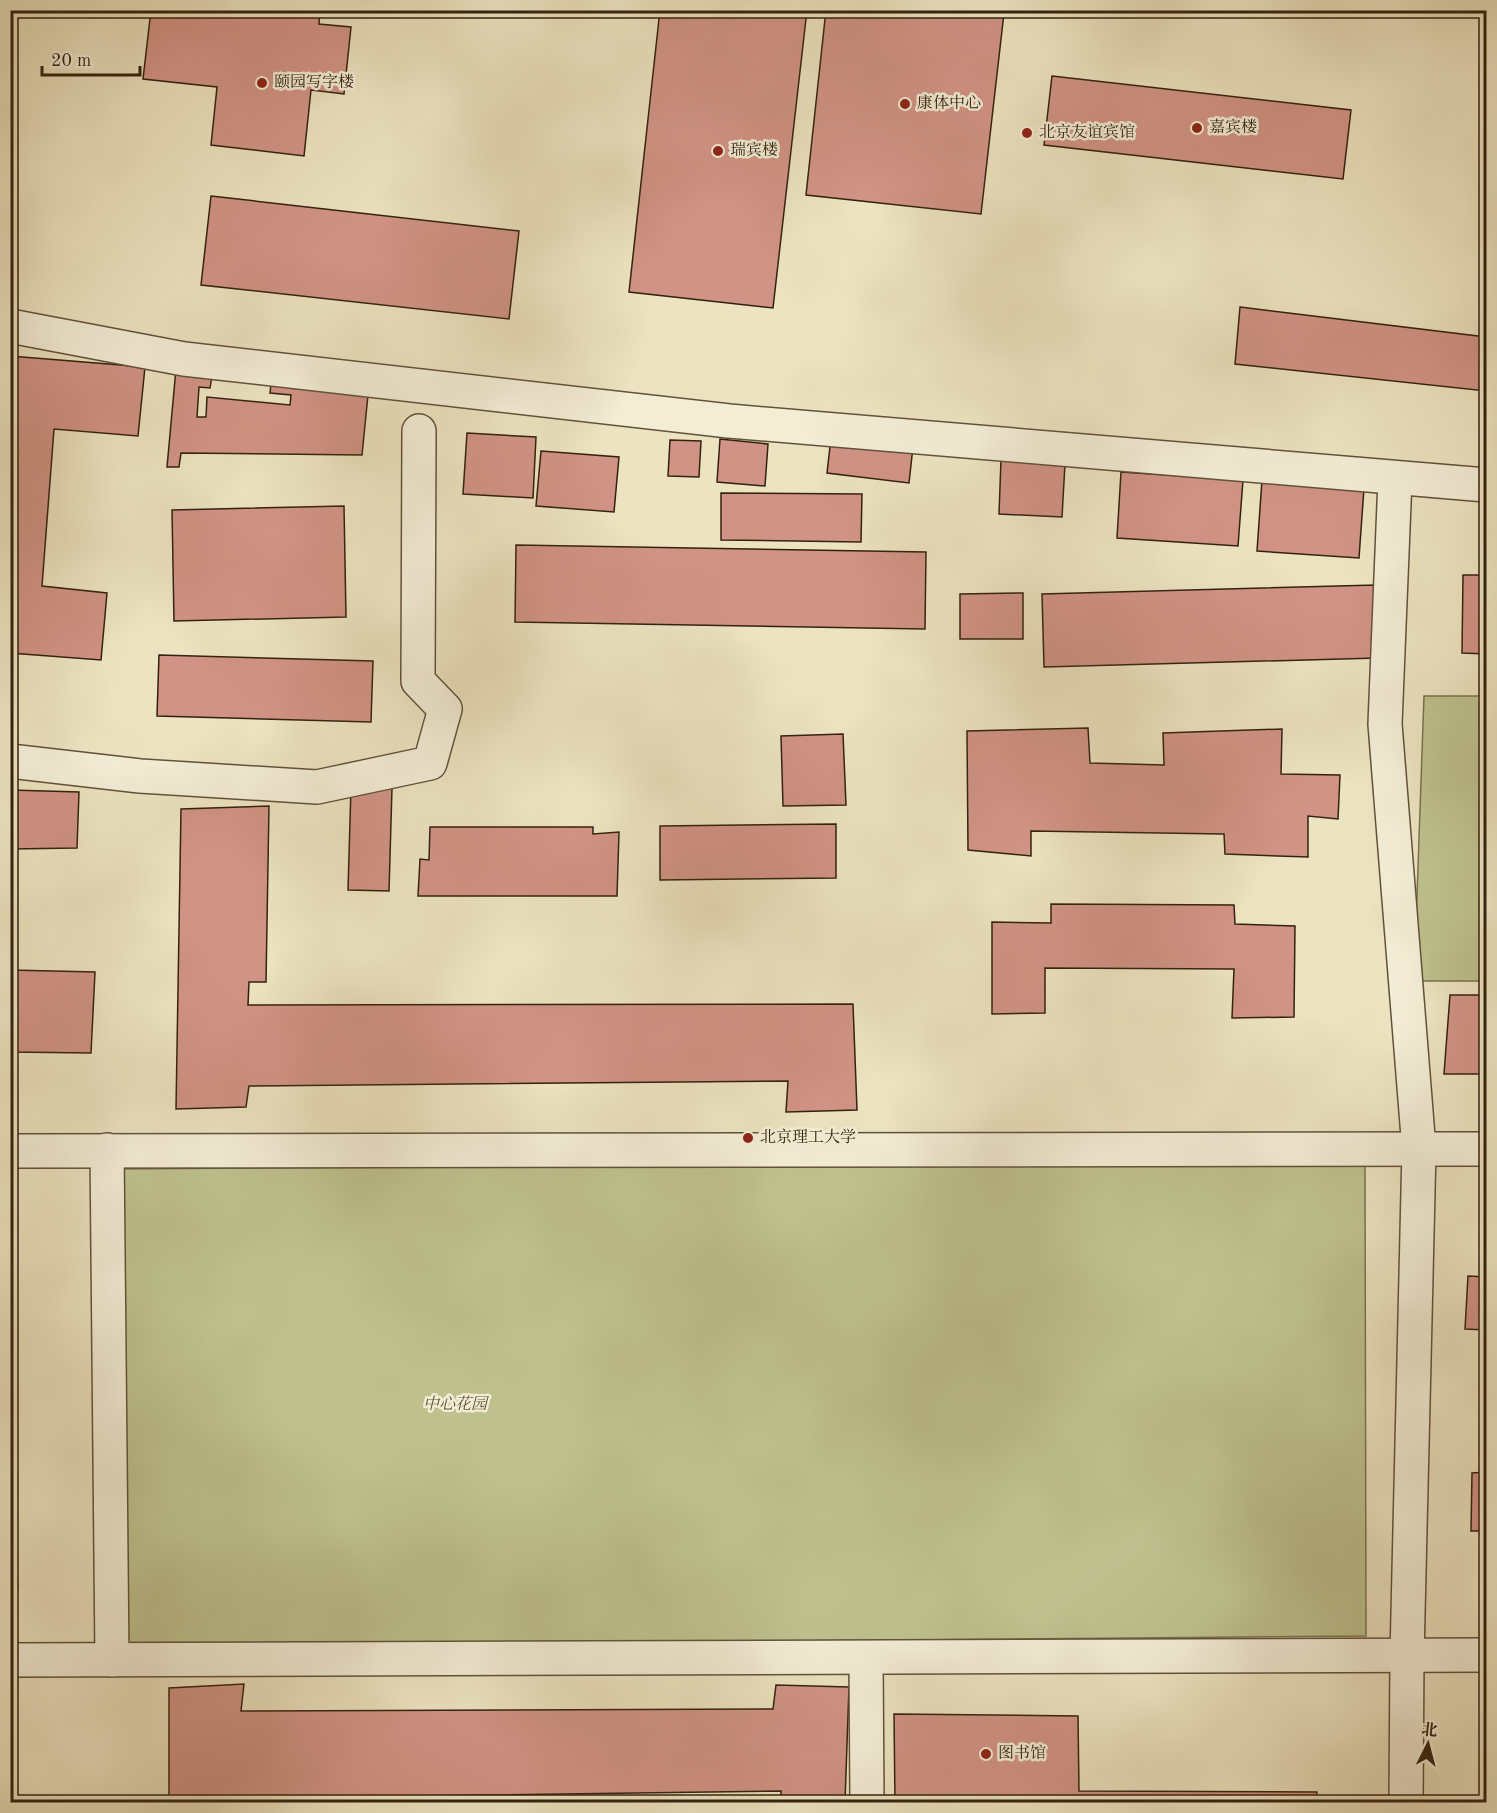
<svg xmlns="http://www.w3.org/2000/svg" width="1497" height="1813" font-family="'Old Standard TT','Noto Serif SC',serif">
	<rect width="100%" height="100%" fill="#ece3c0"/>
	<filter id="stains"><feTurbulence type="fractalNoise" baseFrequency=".00333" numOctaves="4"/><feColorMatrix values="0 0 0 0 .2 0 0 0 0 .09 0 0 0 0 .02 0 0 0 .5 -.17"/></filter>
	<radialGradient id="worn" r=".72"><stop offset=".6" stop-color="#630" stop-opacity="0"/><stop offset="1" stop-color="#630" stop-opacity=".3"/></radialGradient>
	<!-- green -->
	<g fill="#bec18e" stroke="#78724e" stroke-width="1.5">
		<path d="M 1424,696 L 1486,696 L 1486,981 L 1414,981 Z"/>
		<path d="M 1365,1161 L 1366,1636 L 115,1647 L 114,1169 Z"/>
	</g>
	<!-- building -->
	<g fill="#d19385" stroke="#33220e" stroke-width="1.5">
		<path d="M 151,10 L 320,10 L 319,24 L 351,27 L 344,94 L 311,90 L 304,156 L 211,145 L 217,87 L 143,79 Z"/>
		<path d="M 660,10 L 807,10 L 773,308 L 629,292 Z"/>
		<path d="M 826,10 L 985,10 L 1004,13 L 981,214 L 806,195 Z"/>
		<path d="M 1052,76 L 1351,110 L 1343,179 L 1044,145 Z"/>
		<path d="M 211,196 L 519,231 L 509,319 L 201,285 Z"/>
		<path d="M 1240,307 L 1486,337 L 1486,391 L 1235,364 Z"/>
		<path d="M 10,356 L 145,367 L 138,436 L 54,429 L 42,586 L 107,593 L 101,660 L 10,653 Z"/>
		<path d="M 176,369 L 213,370 L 210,388 L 199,387 L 197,417 L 206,417 L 207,397 L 290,405 L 291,395 L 270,393 L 272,375 L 369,385 L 362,455 L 181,453 L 179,467 L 167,467 Z"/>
		<path d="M 467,433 L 536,437 L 533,498 L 463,494 Z"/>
		<path d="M 831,438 L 913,447 L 909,483 L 827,473 Z"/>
		<path d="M 720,439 L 768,444 L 765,486 L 717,482 Z"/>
		<path d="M 670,440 L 701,441 L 699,477 L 668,476 Z"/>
		<path d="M 541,451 L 619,457 L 614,512 L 536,506 Z"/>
		<path d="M 1001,460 L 1065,464 L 1062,517 L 999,514 Z"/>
		<path d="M 1121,472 L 1243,480 L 1238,546 L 1117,538 Z"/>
		<path d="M 1262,480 L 1364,488 L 1359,558 L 1257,551 Z"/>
		<path d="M 721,493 L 862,494 L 861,542 L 721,540 Z"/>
		<path d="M 344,506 L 346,617 L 174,621 L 172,510 Z"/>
		<path d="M 516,545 L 926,552 L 925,629 L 515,622 Z"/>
		<path d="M 1463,575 L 1486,575 L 1486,654 L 1462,653 Z"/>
		<path d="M 1376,585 L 1378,658 L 1044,667 L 1042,594 Z"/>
		<path d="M 1023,593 L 1023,639 L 960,639 L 960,594 Z"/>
		<path d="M 159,655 L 373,661 L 371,722 L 157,716 Z"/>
		<path d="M 1088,728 L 1090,763 L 1164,765 L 1163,733 L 1282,729 L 1281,774 L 1340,775 L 1338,819 L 1308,816 L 1308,857 L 1225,854 L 1224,834 L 1031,831 L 1031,856 L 968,850 L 967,731 Z"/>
		<path d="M 843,734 L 846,805 L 783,806 L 781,736 Z"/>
		<path d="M 351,787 L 392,788 L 389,891 L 348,890 Z"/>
		<path d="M 10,790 L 79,792 L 77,848 L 10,849 Z"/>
		<path d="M 269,806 L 266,982 L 249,982 L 248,1005 L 853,1004 L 857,1110 L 786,1112 L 788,1081 L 249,1086 L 246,1107 L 176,1109 L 181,809 Z"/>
		<path d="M 836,824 L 836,878 L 660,880 L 660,826 Z"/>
		<path d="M 430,827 L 593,827 L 593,834 L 619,832 L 617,896 L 418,896 L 420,859 L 429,860 Z"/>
		<path d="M 1051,904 L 1234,905 L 1235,924 L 1295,926 L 1294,1017 L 1232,1018 L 1234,969 L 1045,968 L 1045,1013 L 992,1014 L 992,922 L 1051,923 Z"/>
		<path d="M 10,970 L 95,972 L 91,1053 L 10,1052 Z"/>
		<path d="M 1450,995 L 1486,995 L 1486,1074 L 1444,1074 Z"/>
		<path d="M 10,1235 L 17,1244 L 17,1250 L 14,1258 L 10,1260 Z"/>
		<path d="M 1468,1276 L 1486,1277 L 1486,1330 L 1465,1329 Z"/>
		<path d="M 1486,1472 L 1486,1531 L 1471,1531 L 1472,1473 Z"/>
		<path d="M 10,1571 L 17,1576 L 18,1588 L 15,1598 L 10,1602 Z"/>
		<path d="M 244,1684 L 241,1711 L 773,1709 L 776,1685 L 849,1687 L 845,1802 L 781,1802 L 781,1791 L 263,1798 L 263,1802 L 169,1802 L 169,1688 Z"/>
		<path d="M 894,1714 L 1078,1716 L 1079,1791 L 1317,1792 L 1316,1802 L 895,1802 Z"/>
	</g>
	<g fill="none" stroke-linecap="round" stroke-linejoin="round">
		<!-- minor casing -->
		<g stroke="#61523a" stroke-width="36">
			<g id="minor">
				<path d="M 10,326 L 184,359 L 729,421 L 1486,485"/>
				<path d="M 1395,479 L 1385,724 L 1419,1149 L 1407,1656 L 1406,1802"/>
				<path d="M 10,761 L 140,776 L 317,787 L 430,763 L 445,709 L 418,681 L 419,431"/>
				<path d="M 107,1150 L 112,1660"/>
				<path d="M 10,1151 L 1486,1149"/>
				<path d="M 866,1658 L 867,1802"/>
				<path d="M 10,1660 L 1486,1655"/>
			</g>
		</g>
		<!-- minor -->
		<use href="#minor" stroke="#f3edd6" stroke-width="33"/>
	</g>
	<!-- markers -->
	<g fill="#8f2418" stroke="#f3edd6" stroke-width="2">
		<circle cx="262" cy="83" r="6"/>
		<circle cx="905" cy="104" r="6"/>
		<circle cx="1197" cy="128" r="6"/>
		<circle cx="1027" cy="133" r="6"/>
		<circle cx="718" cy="151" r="6"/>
		<circle cx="748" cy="1138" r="6"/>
		<circle cx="986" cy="1754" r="6"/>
	</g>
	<g text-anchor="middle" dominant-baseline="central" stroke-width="5" stroke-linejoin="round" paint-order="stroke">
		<!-- poi labels -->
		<g font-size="16" fill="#33220e" stroke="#f3edd6" text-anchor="start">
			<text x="274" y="83">颐园写字楼</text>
			<text x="917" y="104">康体中心</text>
			<text x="1209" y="128">嘉宾楼</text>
			<text x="1039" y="133">北京友谊宾馆</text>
			<text x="730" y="151">瑞宾楼</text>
			<text x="760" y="1138">北京理工大学</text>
			<text x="998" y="1754">图书馆</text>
		</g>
		<!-- park labels -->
		<g font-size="16" font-style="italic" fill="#5d5234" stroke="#f3edd6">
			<text x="455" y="1405">中心花园</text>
		</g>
	</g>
	<!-- margin -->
	<rect width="1497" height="1813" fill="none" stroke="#ece3c0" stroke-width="36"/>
	<rect x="12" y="12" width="1473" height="1789" fill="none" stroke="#33220e" stroke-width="3"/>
	<rect x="18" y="18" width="1461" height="1777" fill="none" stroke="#33220e" stroke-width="1.5"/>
	<!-- north arrow -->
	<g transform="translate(1428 1744) rotate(6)" stroke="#f3edd6" stroke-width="4.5" paint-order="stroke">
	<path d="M0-4.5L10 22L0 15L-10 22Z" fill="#33220e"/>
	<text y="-9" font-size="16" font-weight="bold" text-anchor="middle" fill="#33220e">北</text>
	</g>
	<!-- scale -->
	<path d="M42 66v9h98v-9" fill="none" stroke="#33220e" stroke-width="3"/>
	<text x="51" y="66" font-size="18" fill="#33220e" stroke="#f3edd6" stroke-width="4.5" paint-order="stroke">20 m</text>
	<rect width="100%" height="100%" filter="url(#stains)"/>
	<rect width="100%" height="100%" fill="url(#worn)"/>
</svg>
